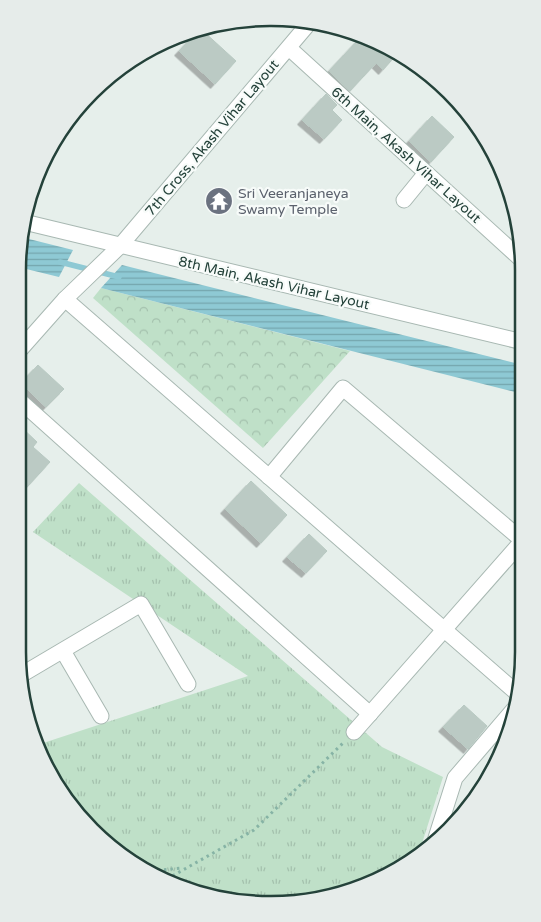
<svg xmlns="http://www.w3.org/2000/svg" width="541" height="922" font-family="'Varela Round',sans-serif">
	<defs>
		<pattern id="grass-tufts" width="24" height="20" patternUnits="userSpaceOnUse" patternTransform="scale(1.25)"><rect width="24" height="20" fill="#bfe0c8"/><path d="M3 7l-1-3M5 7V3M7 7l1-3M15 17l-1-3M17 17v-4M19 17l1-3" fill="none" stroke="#a4c1ad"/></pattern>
		<pattern id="forest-crowns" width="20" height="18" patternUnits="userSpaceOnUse" patternTransform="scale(1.25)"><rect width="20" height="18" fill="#bfe0c8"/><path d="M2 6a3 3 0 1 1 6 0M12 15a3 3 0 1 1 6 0" fill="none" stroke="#a4c1ad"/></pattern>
		<pattern id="water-rules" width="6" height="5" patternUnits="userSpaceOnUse" patternTransform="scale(1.25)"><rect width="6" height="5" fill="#8ec9d4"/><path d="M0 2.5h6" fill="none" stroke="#74a5ad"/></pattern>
		<filter id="shadow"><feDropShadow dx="-4.5" dy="4.5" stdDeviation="0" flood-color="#0004"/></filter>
	</defs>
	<rect width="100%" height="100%" fill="#e6efeb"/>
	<!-- grass -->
	<path fill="url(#grass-tufts)" d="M 79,483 L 382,747 L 443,777 L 418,856 L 352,891 L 271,904 L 205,896 L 130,862 L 70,805 L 37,745 L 248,676 L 33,532 Z"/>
	<!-- forest -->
	<path fill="url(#forest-crowns)" d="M 101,288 L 350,351 L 263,448 L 93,298 Z"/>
	<!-- water -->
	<g fill="url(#water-rules)">
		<path d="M 21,237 L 73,250 L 59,277 L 18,267 L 18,254 Z"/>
		<path d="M 122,265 L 523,365 L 523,394 L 101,288 Z"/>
	</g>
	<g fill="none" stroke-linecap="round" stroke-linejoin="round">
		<!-- stream -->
		<path stroke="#8ec9d4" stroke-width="5.5" d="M 60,262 L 119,277"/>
	</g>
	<!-- building -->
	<g fill="#bbcac4" stroke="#b8c9c2" filter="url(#shadow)">
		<path d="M 202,30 L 236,61 L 215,84 L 179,51 L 196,33 Z"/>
		<path d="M 359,39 L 397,54 L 383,70 L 376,63 L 350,91 L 329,71 Z"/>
		<path d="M 326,94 L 337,105 L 332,110 L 342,120 L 324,139 L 302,120 Z"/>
		<path d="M 432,116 L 454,137 L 431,162 L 409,141 Z"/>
		<path d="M 38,365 L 64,389 L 46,407 L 21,383 Z"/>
		<path d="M 18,424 L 37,442 L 33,447 L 50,462 L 18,497 Z"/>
		<path d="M 251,481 L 287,515 L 261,543 L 225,509 Z"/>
		<path d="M 309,534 L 327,551 L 306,573 L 287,557 Z"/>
		<path d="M 464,705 L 487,726 L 468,749 L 443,727 Z"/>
	</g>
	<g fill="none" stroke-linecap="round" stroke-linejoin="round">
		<!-- street casing -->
		<g stroke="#a8b8b2" stroke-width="17">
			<g id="street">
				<path d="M 289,48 L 523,261"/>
				<path d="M 404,200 L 426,173"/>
				<path d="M 24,222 L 523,342"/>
				<path d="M 65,299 L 518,694"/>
				<path d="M 18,352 L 65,299 L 120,246 L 310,22"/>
				<path d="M 18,399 L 370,714"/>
				<path d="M 269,477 L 343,388 L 523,541"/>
				<path d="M 63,651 L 101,716"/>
				<path d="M 21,675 L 141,604 L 188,684"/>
				<path d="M 354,732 L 523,540"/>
				<path d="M 435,841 L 455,778 L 515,708"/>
			</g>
		</g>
		<!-- path -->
		<g stroke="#86b3a5" stroke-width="3" stroke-dasharray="2.5 4" stroke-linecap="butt">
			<path d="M 151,871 L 182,868"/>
			<path d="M 167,879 L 254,830 L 343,743"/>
		</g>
		<!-- street -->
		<use href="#street" stroke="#fff" stroke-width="15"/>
	</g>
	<!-- icons -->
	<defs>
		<g id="temple-disc" transform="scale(1.4375)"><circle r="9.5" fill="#6b7280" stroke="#f7fbf9"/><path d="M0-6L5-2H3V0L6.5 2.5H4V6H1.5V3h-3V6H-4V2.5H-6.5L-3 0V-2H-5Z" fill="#fff"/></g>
	</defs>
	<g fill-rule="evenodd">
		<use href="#temple-disc" x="219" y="201"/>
	</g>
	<g text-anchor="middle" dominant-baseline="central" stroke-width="4.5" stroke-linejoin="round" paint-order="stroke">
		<!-- street labels -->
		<g font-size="14" fill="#24423a" stroke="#f7fbf9">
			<text transform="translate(212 138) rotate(-50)">7th Cross, Akash Vihar Layout</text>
			<text transform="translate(406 155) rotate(42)">6th Main, Akash Vihar Layout</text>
			<text transform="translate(274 283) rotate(13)">8th Main, Akash Vihar Layout</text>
		</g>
		<!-- worship labels -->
		<g font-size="14" fill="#5b616d" stroke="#f7fbf9" text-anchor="start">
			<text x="238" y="193">Sri Veeranjaneya<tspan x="238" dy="16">Swamy Temple</tspan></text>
		</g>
	</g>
	<!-- crop -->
	<path d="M0 0H541V922H0ZM270 26H271A244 244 0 0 1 515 270V652A244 244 0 0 1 271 896H270A244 244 0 0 1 26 652V270A244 244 0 0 1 270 26Z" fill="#e6ecea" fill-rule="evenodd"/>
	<path fill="none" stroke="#24423a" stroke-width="2.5" d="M270 26H271A244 244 0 0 1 515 270V652A244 244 0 0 1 271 896H270A244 244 0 0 1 26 652V270A244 244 0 0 1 270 26Z"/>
</svg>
